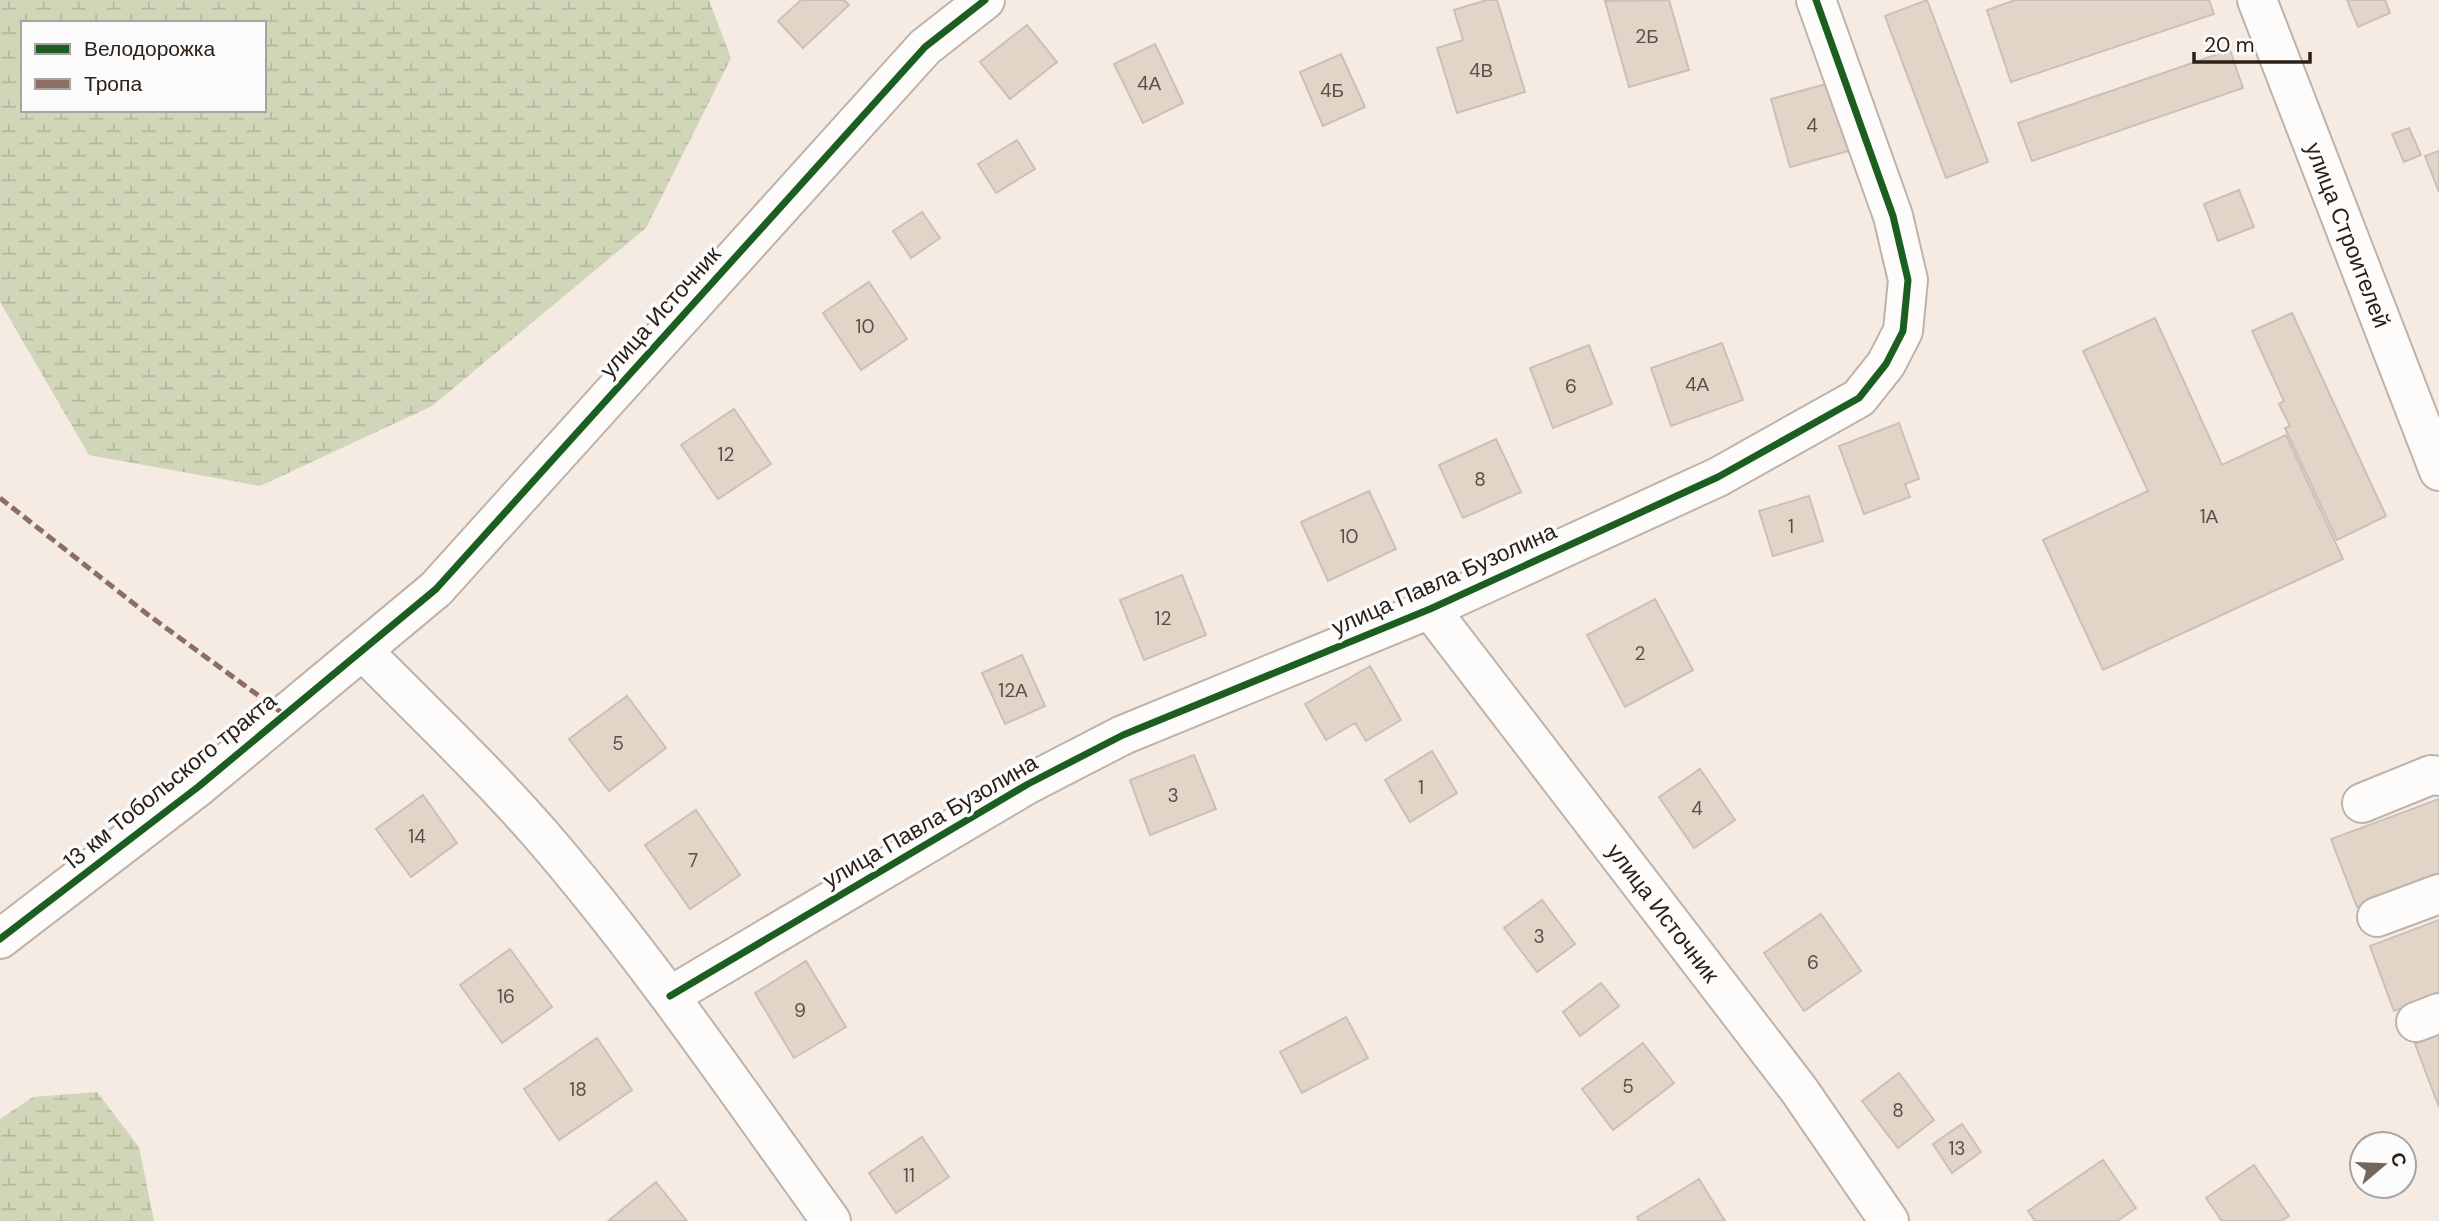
<svg xmlns="http://www.w3.org/2000/svg" width="2439" height="1221" font-family="'DM Sans',sans-serif">
	<defs>
		<pattern id="wetland-marsh" width="20" height="14" patternUnits="userSpaceOnUse" patternTransform="scale(1.75)"><rect width="20" height="14" fill="#d1d6b8"/><path d="M1 5h8M5 5V1M11 12h8M15 12V8" fill="none" stroke="#b4b79d"/></pattern>
	</defs>
	<rect width="100%" height="100%" fill="#f5ebe3"/>
	<!-- wetland -->
	<g fill="url(#wetland-marsh)" fill-rule="evenodd">
		<path d="M 0,0 L 709,0 L 731,58 L 646,228 L 432,406 L 260,486 L 89,455 L 0,302 ZM 23,23 L 264,23 L 264,110 L 23,110 Z"/>
		<path d="M 97,1092 L 139,1147 L 154,1221 L 0,1221 L 0,1119 L 33,1097 Z"/>
	</g>
	<!-- building -->
	<g fill="#e3d4c8" stroke="#cac0b8" stroke-width="2">
		<path d="M 801,0 L 844,0 L 849,5 L 803,48 L 778,21 Z"/>
		<path d="M 1487,0 L 1497,0 L 1525,92 L 1457,113 L 1437,48 L 1463,40 L 1454,10 Z"/>
		<path d="M 1669,0 L 1689,70 L 1629,87 L 1605,1 Z"/>
		<path d="M 1927,0 L 1988,162 L 1946,178 L 1885,16 Z"/>
		<path d="M 2015,0 L 2209,0 L 2214,14 L 2011,82 L 1987,10 Z"/>
		<path d="M 2347,0 L 2385,0 L 2390,13 L 2358,27 Z"/>
		<path d="M 1027,25 L 1057,62 L 1010,99 L 980,62 Z"/>
		<path d="M 1155,44 L 1183,103 L 1143,123 L 1114,64 Z"/>
		<path d="M 2230,50 L 2243,88 L 2032,161 L 2018,123 Z"/>
		<path d="M 1341,54 L 1365,107 L 1323,126 L 1300,72 Z"/>
		<path d="M 1834,82 L 1852,150 L 1790,167 L 1771,99 Z"/>
		<path d="M 2409,128 L 2421,155 L 2404,162 L 2392,134 Z"/>
		<path d="M 1017,140 L 1035,169 L 996,193 L 978,164 Z"/>
		<path d="M 2439,151 L 2439,192 L 2425,156 Z"/>
		<path d="M 2239,190 L 2254,227 L 2218,241 L 2204,204 Z"/>
		<path d="M 922,212 L 940,238 L 911,258 L 893,231 Z"/>
		<path d="M 869,282 L 907,339 L 861,370 L 823,313 Z"/>
		<path d="M 2292,313 L 2386,516 L 2337,540 L 2285,428 L 2290,426 L 2279,404 L 2284,401 L 2252,331 Z"/>
		<path d="M 2155,318 L 2222,465 L 2286,435 L 2343,559 L 2103,670 L 2043,540 L 2148,491 L 2083,351 Z"/>
		<path d="M 1722,343 L 1743,400 L 1671,426 L 1651,368 Z"/>
		<path d="M 1589,345 L 1612,404 L 1553,428 L 1530,368 Z"/>
		<path d="M 734,409 L 771,464 L 718,499 L 681,445 Z"/>
		<path d="M 1899,423 L 1919,479 L 1905,484 L 1910,497 L 1864,514 L 1839,446 Z"/>
		<path d="M 1496,439 L 1521,492 L 1463,518 L 1439,465 Z"/>
		<path d="M 1369,491 L 1396,549 L 1328,581 L 1301,522 Z"/>
		<path d="M 1809,496 L 1823,541 L 1773,556 L 1759,511 Z"/>
		<path d="M 1182,575 L 1206,635 L 1144,660 L 1120,600 Z"/>
		<path d="M 1655,599 L 1693,670 L 1625,707 L 1587,635 Z"/>
		<path d="M 1022,655 L 1045,706 L 1005,724 L 982,673 Z"/>
		<path d="M 1370,666 L 1401,720 L 1366,741 L 1355,723 L 1326,740 L 1305,704 Z"/>
		<path d="M 627,696 L 666,748 L 609,791 L 569,739 Z"/>
		<path d="M 1432,751 L 1457,793 L 1410,822 L 1385,780 Z"/>
		<path d="M 1194,755 L 1216,809 L 1150,835 L 1130,780 Z"/>
		<path d="M 1700,769 L 1735,820 L 1694,848 L 1659,797 Z"/>
		<path d="M 423,795 L 457,843 L 411,877 L 376,829 Z"/>
		<path d="M 2439,799 L 2439,876 L 2357,907 L 2331,839 Z"/>
		<path d="M 696,810 L 740,875 L 690,909 L 645,845 Z"/>
		<path d="M 1542,900 L 1575,944 L 1537,972 L 1504,928 Z"/>
		<path d="M 1821,914 L 1861,971 L 1804,1011 L 1764,953 Z"/>
		<path d="M 2439,920 L 2439,994 L 2394,1011 L 2370,946 Z"/>
		<path d="M 510,949 L 552,1007 L 502,1043 L 460,985 Z"/>
		<path d="M 806,961 L 846,1027 L 794,1058 L 755,993 Z"/>
		<path d="M 1601,983 L 1619,1006 L 1580,1036 L 1563,1012 Z"/>
		<path d="M 1346,1017 L 1368,1058 L 1302,1093 L 1280,1052 Z"/>
		<path d="M 2439,1035 L 2439,1107 L 2415,1044 Z"/>
		<path d="M 597,1038 L 632,1090 L 559,1140 L 524,1089 Z"/>
		<path d="M 1643,1043 L 1674,1083 L 1613,1130 L 1582,1089 Z"/>
		<path d="M 1899,1073 L 1934,1120 L 1898,1148 L 1862,1101 Z"/>
		<path d="M 1962,1124 L 1981,1152 L 1952,1173 L 1933,1144 Z"/>
		<path d="M 922,1137 L 949,1177 L 896,1213 L 869,1173 Z"/>
		<path d="M 2103,1160 L 2136,1208 L 2117,1221 L 2035,1221 L 2028,1211 Z"/>
		<path d="M 2254,1165 L 2289,1216 L 2281,1221 L 2222,1221 L 2206,1198 Z"/>
		<path d="M 1699,1179 L 1725,1221 L 1639,1221 L 1637,1217 Z"/>
		<path d="M 656,1182 L 687,1221 L 608,1221 Z"/>
	</g>
	<g fill="none" stroke-linecap="round" stroke-linejoin="round">
		<!-- minor casing -->
		<g stroke="#bdb3ab" stroke-width="42">
			<g id="minor">
				<path id="s1" d="M 2257,0 L 2439,471"/>
				<path id="s2" d="M 1430,609 L 1799,1090 L 1889,1221"/>
				<path d="M 363,651 C 427,716 495,780 554,850 C 654,968 741,1096 831,1221"/>
				<path d="M 2362,803 L 2431,775 L 2439,776"/>
				<path d="M 2377,917 L 2439,894"/>
				<path d="M 0,939 L 198,787 L 436,589 L 925,47 L 985,0"/>
				<path d="M 670,996 L 1028,784 L 1123,735 L 1430,609 L 1718,477 L 1859,398 L 1886,364 L 1903,331 L 1908,280 L 1893,216 L 1816,0"/>
				<path d="M 2416,1022 L 2439,1013"/>
			</g>
		</g>
		<!-- minor -->
		<use href="#minor" stroke="#fefcfb" stroke-width="38"/>
		<!-- quiet -->
		<path stroke="#8d6e63" stroke-width="5" stroke-dasharray="10 5" stroke-linecap="butt" d="M 0,498 L 147,614 L 285,715"/>
		<!-- cycleway casing -->
		<g stroke="#fbfbfb" stroke-width="11">
			<g id="cycleway">
				<path d="M 0,939 L 198,787 L 436,589 L 925,47 L 985,0"/>
				<path d="M 670,996 L 1028,784 L 1123,735 L 1430,609 L 1718,477 L 1859,398 L 1886,364 L 1903,331 L 1908,280 L 1893,216 L 1816,0"/>
			</g>
		</g>
		<!-- cycleway -->
		<use href="#cycleway" stroke="#1b5e20" stroke-width="7"/>
	</g>
	<g text-anchor="middle" dominant-baseline="central" stroke-width="7" stroke-linejoin="round" paint-order="stroke">
		<!-- number labels -->
		<g font-size="19" fill="#5b4e44">
			<text x="1647" y="36">2Б</text>
			<text x="1481" y="70">4В</text>
			<text x="1149" y="83">4А</text>
			<text x="1332" y="90">4Б</text>
			<text x="1812" y="125">4</text>
			<text x="865" y="326">10</text>
			<text x="1697" y="384">4А</text>
			<text x="1571" y="386">6</text>
			<text x="726" y="454">12</text>
			<text x="1480" y="479">8</text>
			<text x="2209" y="516">1А</text>
			<text x="1791" y="526">1</text>
			<text x="1349" y="536">10</text>
			<text x="1163" y="618">12</text>
			<text x="1640" y="653">2</text>
			<text x="1013" y="690">12А</text>
			<text x="618" y="743">5</text>
			<text x="1421" y="787">1</text>
			<text x="1173" y="795">3</text>
			<text x="1697" y="808">4</text>
			<text x="417" y="836">14</text>
			<text x="693" y="860">7</text>
			<text x="1539" y="936">3</text>
			<text x="1813" y="962">6</text>
			<text x="506" y="996">16</text>
			<text x="800" y="1010">9</text>
			<text x="1628" y="1086">5</text>
			<text x="578" y="1089">18</text>
			<text x="1898" y="1110">8</text>
			<text x="1957" y="1148">13</text>
			<text x="909" y="1175">11</text>
		</g>
		<!-- street labels -->
		<g font-size="23" fill="#2c2017" stroke="#fbfbfb">
			<text stroke="none"><textPath href="#s1" startOffset="252">улица Строителей</textPath></text>
			<text transform="translate(660 312) rotate(-48)">улица Источник</text>
			<text transform="translate(1444 579) rotate(-24)">улица Павла Бузолина</text>
			<text transform="translate(170 781) rotate(-39)">13 км Тобольского тракта</text>
			<text transform="translate(930 821) rotate(-30)">улица Павла Бузолина</text>
			<text stroke="none"><textPath href="#s2" startOffset="383">улица Источник</textPath></text>
		</g>
	</g>
	<!-- legend -->
	<rect x="21" y="21" width="245" height="91" fill="#fbfbfb" stroke="#a8a3a0" stroke-width="2"/>
	<rect x="35" y="44" width="35" height="10" fill="#1b5e20" stroke="#a8a3a0" stroke-width="2"/>
	<text x="84" y="56" font-size="21" fill="#2c2017">Велодорожка</text>
	<rect x="35" y="79" width="35" height="10" fill="#8d6e63" stroke="#a8a3a0" stroke-width="2"/>
	<text x="84" y="91" font-size="21" fill="#2c2017">Тропа</text>
	<!-- north arrow -->
	<g transform="translate(2383 1165) rotate(71)"><circle r="33" fill="#fbfbfb" stroke="#a8a3a0" stroke-width="2"/>
	<path d="M0-5L12 26L0 18L-12 26Z" fill="#72675e"/>
	<text y="-10" font-size="19" font-weight="bold" text-anchor="middle" fill="#2c2017">С</text>
	</g>
	<!-- scale -->
	<path d="M2194 52v10h116v-10" fill="none" stroke="#2c2017" stroke-width="3.5"/>
	<text x="2204" y="52" font-size="21" fill="#2c2017" stroke="#fbfbfb" stroke-width="5" paint-order="stroke">20 m</text>
</svg>
